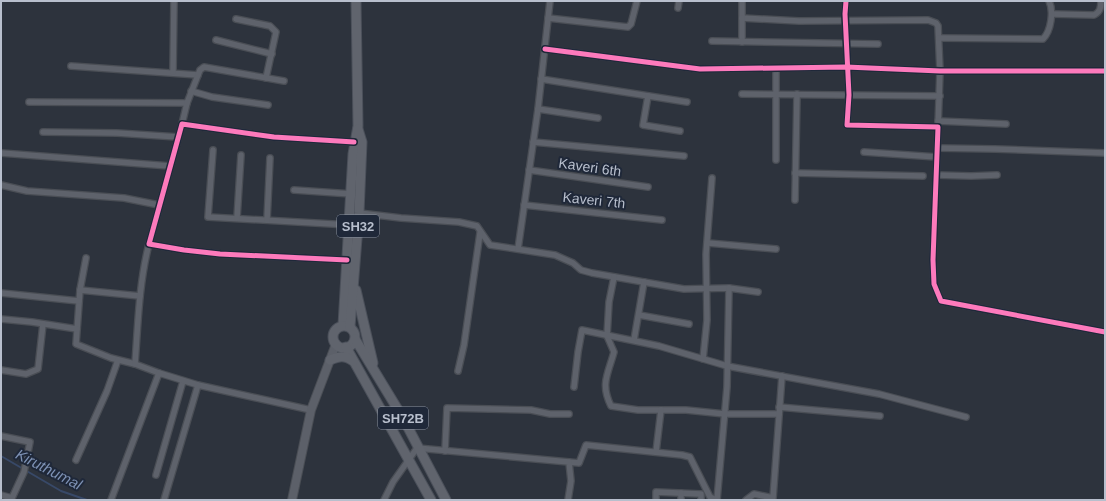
<svg xmlns="http://www.w3.org/2000/svg" width="1106" height="501" font-family="Arial,sans-serif">
	<rect width="100%" height="100%" fill="#2d333d"/>
	<g fill="none" stroke-linecap="round" stroke-linejoin="round">
		<!-- stream -->
		<path stroke="#384968" stroke-width="2" d="M 1,456 L 61,491 L 87,500"/>
		<!-- street casing -->
		<g stroke="#4a4e55" stroke-width="8">
			<g id="street">
				<path d="M 742,1 L 742,18 L 799,21 L 928,20 L 936,23 L 938,26 L 940,71 L 938,127"/>
				<path d="M 846,1 L 845,14 L 849,95 L 847,125 L 938,127 L 933,260 L 934,284 L 941,301 L 1105,332"/>
				<path d="M 678,8 L 679,1"/>
				<path d="M 1052,14 L 1094,15 C 1100,12 1101,8 1101,1"/>
				<path d="M 548,18 L 628,27 L 631,24 L 637,1"/>
				<path d="M 742,18 L 742,42"/>
				<path d="M 236,19 L 270,26 L 276,32 L 266,78"/>
				<path d="M 939,38 L 1043,39 C 1051,31 1054,11 1049,1"/>
				<path d="M 216,40 L 272,54"/>
				<path d="M 712,41 L 878,44"/>
				<path d="M 545,49 L 700,69 L 846,67 L 940,71 L 1105,71"/>
				<path d="M 71,66 L 198,75"/>
				<path d="M 776,68 L 776,160"/>
				<path d="M 173,72 L 174,1"/>
				<path d="M 541,79 L 687,102"/>
				<path d="M 191,91 L 212,97 L 268,105"/>
				<path d="M 742,94 L 940,96"/>
				<path d="M 648,96 L 643,125 L 680,131"/>
				<path d="M 29,102 L 187,103"/>
				<path d="M 538,109 L 598,118"/>
				<path d="M 938,121 L 1006,124"/>
				<path d="M 182,124 L 187,103 L 200,70 L 204,67 L 284,81"/>
				<path d="M 43,132 L 117,133 L 178,137"/>
				<path d="M 533,142 L 684,156"/>
				<path d="M 937,148 L 995,149 L 1105,153"/>
				<path d="M 213,150 L 208,217 L 350,225"/>
				<path d="M 864,152 L 937,157"/>
				<path d="M 1,153 L 170,166"/>
				<path d="M 529,170 L 648,187"/>
				<path d="M 795,173 L 923,176"/>
				<path d="M 936,175 L 971,176 L 997,175"/>
				<path d="M 1,185 L 27,191 L 124,198 L 159,205"/>
				<path d="M 294,190 L 352,194"/>
				<path d="M 795,200 L 797,94"/>
				<path d="M 524,205 L 662,220"/>
				<path d="M 359,213 L 401,218 L 459,222 L 477,226 L 490,245 L 555,255 L 573,263 L 581,270 L 592,273 L 684,289 L 729,288 L 758,292"/>
				<path d="M 237,218 L 241,155"/>
				<path d="M 267,220 L 270,158"/>
				<path d="M 708,243 L 776,249"/>
				<path d="M 518,249 L 538,109 L 550,1"/>
				<path d="M 86,258 L 80,290 L 76,344 L 111,358 L 135,364 L 159,373"/>
				<path d="M 347,260 L 220,254 L 184,250 L 149,244 L 182,124 L 274,137 L 354,142"/>
				<path d="M 614,277 L 609,302 L 607,336 L 614,352 C 608,374 600,384 611,406 L 638,410 L 686,410 L 725,414 L 779,414"/>
				<path d="M 80,290 L 140,296"/>
				<path d="M 1,293 L 79,301"/>
				<path d="M 639,315 L 689,324"/>
				<path d="M 1,319 L 32,322 L 77,329"/>
				<path d="M 634,340 L 644,282"/>
				<path d="M 703,359 L 707,320 L 706,254 L 712,178"/>
				<path d="M 135,364 C 138,323 139,283 149,244"/>
				<path d="M 1,370 L 26,374 L 38,369 L 43,324"/>
				<path d="M 458,371 L 464,345 L 480,233"/>
				<path d="M 574,387 L 578,352 L 582,330 L 659,346 L 727,366 L 879,394 L 966,417"/>
				<path d="M 779,407 L 880,416"/>
				<path d="M 1,436 L 30,442 L 24,472 L 12,498 L 1,495"/>
				<path d="M 445,451 L 447,408 L 531,410 L 550,414 L 569,414"/>
				<path d="M 656,452 L 661,410"/>
				<path d="M 76,460 L 107,391 L 118,360"/>
				<path d="M 569,462 L 579,463 L 586,445 L 682,455 L 690,457 L 710,497 L 716,500"/>
				<path d="M 156,475 L 183,381"/>
				<path d="M 111,500 L 159,373 L 198,385 L 311,410"/>
				<path d="M 164,500 L 198,385"/>
				<path d="M 384,500 L 393,482 L 417,448 L 569,462 L 571,481 L 568,500"/>
				<path d="M 656,500 L 656,492 L 701,494 L 701,500"/>
				<path d="M 681,500 L 681,493"/>
				<path d="M 717,500 L 727,387 L 729,288"/>
				<path d="M 746,500 L 754,494 L 773,498 L 782,376"/>
			</g>
		</g>
		<!-- secondary casing -->
		<g stroke="#4a4e55" stroke-width="10">
			<path id="secondary" d="M 292,500 L 311,410 L 336,344"/>
		</g>
		<!-- primary casing -->
		<g stroke="#4b505a" stroke-width="11">
			<g id="primary">
				<path d="M 356,290 L 373,363"/>
				<path d="M 343,325 L 353,154 L 358,126 L 356,1"/>
				<circle cx="344" cy="337" r="11"/>
				<path d="M 350,327 L 359,213 L 362,142 L 358,129"/>
				<path d="M 355,339 L 403,418 L 446,500"/>
				<path d="M 346,347 L 431,500"/>
				<path d="M 330,360 C 340,356 344,355 353,361"/>
			</g>
		</g>
		<!-- street -->
		<use href="#street" stroke="#5e626b" stroke-width="5.5"/>
		<!-- secondary -->
		<use href="#secondary" stroke="#5c6069" stroke-width="8"/>
		<!-- primary -->
		<use href="#primary" stroke="#60646d" stroke-width="9"/>
		<!-- cycleway casing -->
		<g stroke="#1f2839" stroke-width="8">
			<g id="cycleway">
				<path d="M 846,1 L 845,14 L 849,95 L 847,125 L 938,127 L 933,260 L 934,284 L 941,301 L 1105,332"/>
				<path d="M 545,49 L 700,69 L 846,67 L 940,71 L 1105,71"/>
				<path d="M 347,260 L 220,254 L 184,250 L 149,244 L 182,124 L 274,137 L 354,142"/>
			</g>
		</g>
		<!-- cycleway -->
		<use href="#cycleway" stroke="#fd7abc" stroke-width="5"/>
	</g>
	<g text-anchor="middle" dominant-baseline="central" stroke-width="4" stroke-linejoin="round" paint-order="stroke">
		<!-- shield labels -->
		<g fill="#1f2839" stroke="#8a92a1" stroke-width="1">
			<rect x="337" y="215" width="42" height="22" rx="3"/>
			<rect x="378" y="407" width="50" height="22" rx="3"/>
		</g>
		<g font-size="13" font-weight="bold" fill="#b8bfcd">
			<text x="358" y="226">SH32</text>
			<text x="403" y="418">SH72B</text>
		</g>
		<!-- street labels -->
		<g font-size="14" fill="#b8bfcd" stroke="#1f2839">
			<text transform="translate(590 167) rotate(8)">Kaveri 6th</text>
			<text transform="translate(594 200) rotate(6)">Kaveri 7th</text>
		</g>
		<!-- water labels -->
		<g font-size="15" font-style="italic" fill="#7e92b5" stroke="#1f2839">
			<text transform="translate(49 469) rotate(27)">Kiruthumal</text>
		</g>
	</g>
	<!-- border -->
	<rect width="1106" height="501" fill="none" stroke="#b8bfcd" stroke-width="4"/>
</svg>
